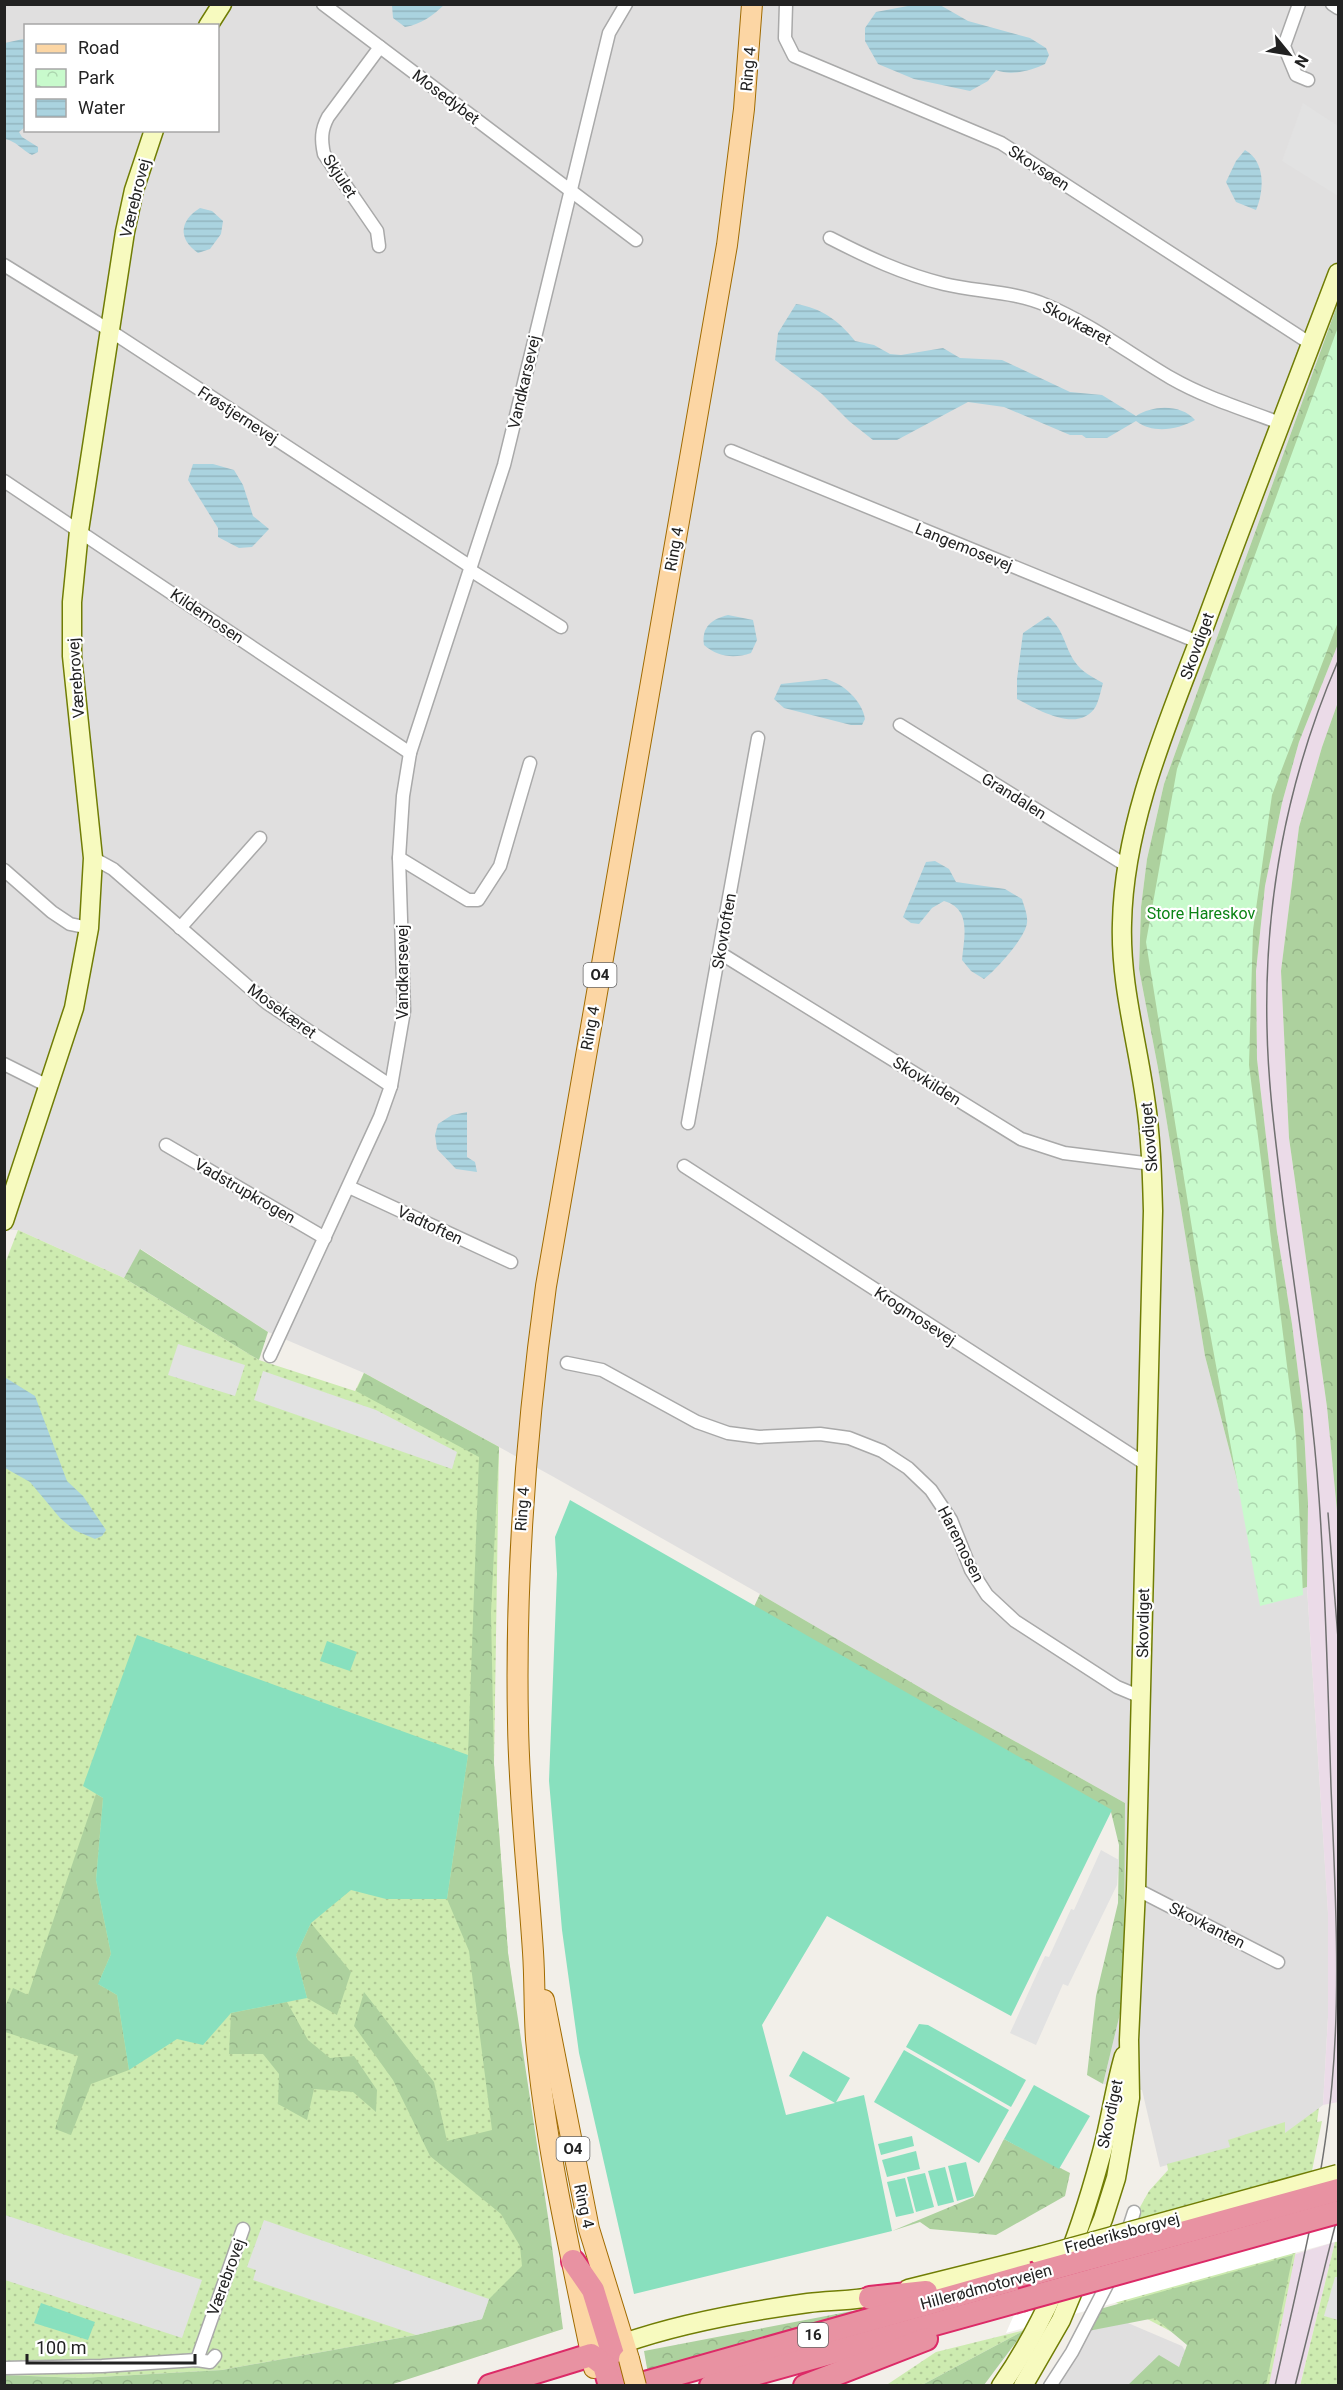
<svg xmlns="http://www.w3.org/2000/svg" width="1343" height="2390" font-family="Roboto,sans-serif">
	<defs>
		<pattern id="grass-dots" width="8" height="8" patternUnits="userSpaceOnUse" patternTransform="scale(1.5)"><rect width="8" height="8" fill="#cdebb0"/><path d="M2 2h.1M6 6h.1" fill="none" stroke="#b0c997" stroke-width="1.8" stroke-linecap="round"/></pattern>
		<pattern id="forest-crowns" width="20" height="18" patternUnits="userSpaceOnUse" patternTransform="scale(1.5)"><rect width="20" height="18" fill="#add19e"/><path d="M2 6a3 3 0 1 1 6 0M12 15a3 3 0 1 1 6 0" fill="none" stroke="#95b388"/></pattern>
		<pattern id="park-crowns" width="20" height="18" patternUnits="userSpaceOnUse" patternTransform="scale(1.5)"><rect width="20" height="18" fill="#c8facc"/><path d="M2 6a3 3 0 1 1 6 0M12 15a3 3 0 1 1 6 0" fill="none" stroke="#acd6af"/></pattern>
		<pattern id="water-rules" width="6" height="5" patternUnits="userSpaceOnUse" patternTransform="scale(1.5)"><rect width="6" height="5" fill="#aad3df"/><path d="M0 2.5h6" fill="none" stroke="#92b5bf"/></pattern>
	</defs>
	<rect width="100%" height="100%" fill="#f2efe9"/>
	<!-- residential -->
	<g fill="#e0dfdf" fill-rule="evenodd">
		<path d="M 5,5 L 1338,5 L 1338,303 L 1164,784 L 1147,859 L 1141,907 L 1139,969 L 1158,1068 L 1205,1356 L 1268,1599 L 1307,1587 L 1328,1912 L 1328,2017 L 1323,2105 L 1287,2133 L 1160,2167 L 1142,2090 L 1103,2084 L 1124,1997 L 1125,1803 L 945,1702 L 760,1594 L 552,1476 L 364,1373 L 268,1332 L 141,1249 L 124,1278 L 18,1230 L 5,1230 ZM 26,26 L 218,26 L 218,130 L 26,130 Z"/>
		<path d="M 1102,2312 L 1182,2346 L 1208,2385 L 1053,2386 Z"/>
	</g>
	<!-- industrial -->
	<g fill="#ebdbe8">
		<path d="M 1338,644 L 1338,702 L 1322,747 L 1299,827 L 1281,971 L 1289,1138 L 1327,1407 L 1338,1521 L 1338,2102 L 1323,2105 L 1328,2017 L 1328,1913 L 1307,1587 L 1308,1503 L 1303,1412 L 1292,1324 L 1277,1232 L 1257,1059 L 1256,971 L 1265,886 L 1282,803 L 1299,742 Z"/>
		<path d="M 1335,2242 L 1300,2385 L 1266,2386 L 1293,2255 Z"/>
	</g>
	<!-- grass -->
	<g fill="url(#grass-dots)">
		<path d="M 18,1230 L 124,1278 L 259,1360 L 355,1391 L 364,1373 L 499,1447 L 494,1765 L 508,1953 L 556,2297 L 482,2319 L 416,2335 L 222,2370 L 81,2378 L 5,2375 L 4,1266 Z"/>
		<path d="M 1319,2108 L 1317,2122 L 1322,2121 L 1269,2385 L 1201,2385 L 1208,2351 L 1115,2302 L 1135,2216 L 1149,2191 L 1168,2170 L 1167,2164 L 1230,2147 L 1228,2140 L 1285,2122 L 1285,2133 Z"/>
		<path d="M 1335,2242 L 1338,2242 L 1338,2385 L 1300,2386 Z"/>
		<path d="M 1025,2330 L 922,2385 L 885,2386 L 936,2352 Z"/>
	</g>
	<!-- forest -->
	<g fill="url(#forest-crowns)">
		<path d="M 1338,303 L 1338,644 L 1299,742 L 1282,803 L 1265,886 L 1256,971 L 1257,1059 L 1277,1232 L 1292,1324 L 1303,1412 L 1308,1503 L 1307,1587 L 1268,1599 L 1205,1356 L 1158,1068 L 1139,969 L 1141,907 L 1147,859 L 1164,784 Z"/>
		<path d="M 1338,702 L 1338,1521 L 1327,1407 L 1289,1138 L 1281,971 L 1299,827 L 1322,747 Z"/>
		<path d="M 140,1249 L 268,1332 L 259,1360 L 124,1278 Z"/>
		<path d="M 364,1373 L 499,1447 L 491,1613 L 494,1764 L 508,1953 L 548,2217 L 563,2329 L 390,2385 L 5,2386 L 4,2375 L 81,2378 L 222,2370 L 416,2335 L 482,2319 L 489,2299 L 522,2266 L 520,2246 L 501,2214 L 430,2156 L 393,2080 L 354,2026 L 364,1992 L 434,2082 L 447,2141 L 492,2130 L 469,1951 L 447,1899 L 468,1755 L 479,1457 L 356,1391 Z"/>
		<path d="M 760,1594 L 945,1702 L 1125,1803 L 1124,1997 L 1103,2084 L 1087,2075 L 1096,1996 L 1118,1903 L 1119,1845 L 1111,1812 L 751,1613 Z"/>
		<path d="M 96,1794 L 103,1798 L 96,1880 L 111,1954 L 98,1984 L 117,1995 L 129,2070 L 91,2084 L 71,2135 L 55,2129 L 78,2056 L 5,2032 L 5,2007 L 13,1988 L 28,1995 Z"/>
		<path d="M 311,1923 L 351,1972 L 337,2015 L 307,1998 L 296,1955 Z"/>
		<path d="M 287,2002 L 308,2040 L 330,2058 L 354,2056 L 377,2090 L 376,2112 L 353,2092 L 314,2089 L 307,2120 L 278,2104 L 279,2074 L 263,2054 L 229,2054 L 231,2013 Z"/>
		<path d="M 1004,2139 L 1070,2173 L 1065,2196 L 996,2235 L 930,2229 L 920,2222 L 892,2231 L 974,2197 Z"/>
		<path d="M 1293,2255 L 1266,2385 L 1128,2385 L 1159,2355 L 1179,2367 L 1187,2345 L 1155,2318 L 1088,2331 L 1100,2309 Z"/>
		<path d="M 868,2308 L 648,2374 L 644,2351 Z"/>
		<path d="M 1025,2330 L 984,2385 L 922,2385 Z"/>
	</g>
	<!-- park -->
	<path fill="url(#park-crowns)" d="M 1338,327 L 1338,622 L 1272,795 L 1253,930 L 1249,1065 L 1296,1437 L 1303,1595 L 1260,1606 L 1200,1278 L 1146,942 L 1177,769 Z"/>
	<!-- pitch -->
	<g fill="#88e0be">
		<path d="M 570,1500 L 1112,1810 L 1011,2016 L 827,1916 L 762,2025 L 786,2115 L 835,2103 L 789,2076 L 803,2051 L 850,2078 L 836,2102 L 864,2095 L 892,2231 L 634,2294 L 579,2053 L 562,1930 L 549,1781 L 557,1574 L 555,1537 Z"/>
		<path d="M 137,1635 L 468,1755 L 447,1899 L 386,1899 L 351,1890 L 311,1923 L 296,1955 L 307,1998 L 231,2013 L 203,2045 L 177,2039 L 129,2070 L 117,1995 L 98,1984 L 111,1954 L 96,1880 L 103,1798 L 83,1786 Z"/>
		<path d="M 327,1641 L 357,1652 L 350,1671 L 320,1661 Z"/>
		<path d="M 919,2024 L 928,2025 L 1026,2080 L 1011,2107 L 906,2047 Z"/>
		<path d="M 904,2050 L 1009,2110 L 979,2163 L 874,2102 Z"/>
		<path d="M 1034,2085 L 1090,2116 L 1059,2169 L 1004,2139 Z"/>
		<path d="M 912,2136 L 914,2146 L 881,2155 L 878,2144 Z"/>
		<path d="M 916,2151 L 920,2169 L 887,2177 L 882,2160 Z"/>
		<path d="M 966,2162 L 974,2196 L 957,2201 L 948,2166 Z"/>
		<path d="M 945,2167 L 954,2202 L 938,2206 L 928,2171 Z"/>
		<path d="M 925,2173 L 934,2207 L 916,2212 L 907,2177 Z"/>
		<path d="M 905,2178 L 914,2213 L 896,2217 L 887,2182 Z"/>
		<path d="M 41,2303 L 95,2322 L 88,2340 L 34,2323 Z"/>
	</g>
	<!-- parking -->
	<g fill="#e2e2e2">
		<path d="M 1303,103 L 1338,126 L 1338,196 L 1282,161 Z"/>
		<path d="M 178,1344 L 245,1365 L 235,1396 L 168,1375 Z"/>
		<path d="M 263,1371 L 376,1410 L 457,1452 L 452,1469 L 254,1400 Z"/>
		<path d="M 1101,1850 L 1119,1860 L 1117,1885 L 1068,1986 L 1063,1984 L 1036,2045 L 1010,2033 L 1045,1956 L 1049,1957 L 1071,1909 L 1074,1910 Z"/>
		<path d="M 5,2215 L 202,2280 L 182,2338 L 5,2280 Z"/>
		<path d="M 264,2220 L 489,2299 L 482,2319 L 416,2335 L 253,2280 L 256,2270 L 247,2267 Z"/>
		<path d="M 1335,2277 L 1338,2277 L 1338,2320 L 1324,2316 Z"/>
	</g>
	<!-- water -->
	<g fill="url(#water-rules)">
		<path d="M 392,5 L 392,4 L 444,5 C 432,16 422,24 405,27 L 393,18 Z"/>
		<path d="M 913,5 L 940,5 L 968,21 L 1030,38 L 1046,48 L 1049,55 L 1045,64 C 1030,71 1011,76 996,70 L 988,81 L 970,91 L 914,79 L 878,64 L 865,41 L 865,28 L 876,12 Z"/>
		<path d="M 23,39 L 26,40 L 26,126 L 19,132 L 22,137 L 38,147 L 38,152 L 32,155 C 22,150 16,141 5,139 L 5,43 Z"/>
		<path d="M 1245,150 C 1266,162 1264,191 1256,210 L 1236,202 L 1226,182 L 1236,161 Z"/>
		<path d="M 200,208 L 212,211 L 223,221 L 221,234 L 210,249 L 198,253 C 178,239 179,221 200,208 Z"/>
		<path d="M 796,304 C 822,308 839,321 855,341 L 874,345 L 890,354 L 901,355 L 943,348 L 960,358 L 1002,360 L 1070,392 L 1102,395 L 1136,416 C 1153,405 1181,404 1195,420 C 1177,430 1153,434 1136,421 L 1107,438 L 1086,438 L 1082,435 L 1070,435 L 1004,407 L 968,402 L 897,440 L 873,440 L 849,421 L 822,394 L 775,360 L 778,333 Z"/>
		<path d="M 193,464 L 213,464 L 234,470 L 243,485 L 253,516 L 269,529 L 252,547 L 239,548 L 218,537 L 218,528 L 188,480 Z"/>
		<path d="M 728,615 L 753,620 L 757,640 L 751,653 C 734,659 718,657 704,645 C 701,627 712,619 728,615 Z"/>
		<path d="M 1048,616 C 1065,631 1064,646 1075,662 C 1082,672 1092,677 1103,683 C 1101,690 1099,700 1096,706 C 1079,735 1037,709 1017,699 L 1017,679 L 1023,633 Z"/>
		<path d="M 826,679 C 844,684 862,701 865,719 L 862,725 L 851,725 L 784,708 L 774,699 L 781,684 Z"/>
		<path d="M 935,861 L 949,869 L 956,882 L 1005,889 L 1022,899 C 1024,906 1028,915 1027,923 C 1025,938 997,969 984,979 L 971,971 L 962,960 C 964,937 972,909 944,901 L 932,908 L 919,924 L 911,923 L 903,917 L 926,862 Z"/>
		<path d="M 467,1112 L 467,1157 L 475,1162 L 477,1172 L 456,1169 L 437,1149 L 435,1135 L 438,1124 L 452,1115 Z"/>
		<path d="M 6,1378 L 35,1396 L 67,1481 L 83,1496 L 106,1530 L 102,1536 L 95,1539 L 74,1530 L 60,1518 L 30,1482 L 5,1468 Z"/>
	</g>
	<!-- pier -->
	<path fill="#fff" d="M 1338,2205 L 1338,2241 L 1006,2333 L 1025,2290 Z"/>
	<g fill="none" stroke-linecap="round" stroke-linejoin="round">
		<!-- street casing -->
		<g stroke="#a9a9a9" stroke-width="15">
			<g id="street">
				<path d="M 323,4 L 636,240"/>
				<path d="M 786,4 L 785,38 L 794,56 L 1001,143 L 1311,344"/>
				<path d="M 1299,4 L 1284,46 L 1296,75 L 1308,80"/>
				<path d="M 1332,4 L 1338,8"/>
				<path d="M 830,238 C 867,257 903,274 944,284 C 977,292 1014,291 1046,305 C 1091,324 1130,354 1171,378 C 1206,398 1243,409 1280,423"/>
				<path d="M 379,246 L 377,231 L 324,154 C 321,140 321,130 328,117 L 380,47"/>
				<path d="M 4,265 L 109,330 L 471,567"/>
				<path d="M 731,451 L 1198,642"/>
				<path d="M 4,481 L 410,753"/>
				<path d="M 470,570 L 561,627"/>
				<path d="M 900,725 L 1127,866"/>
				<path d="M 93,858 L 113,869 L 267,1003 L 391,1086"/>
				<path d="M 399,858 L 468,900 L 478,900 L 500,866 L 530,763"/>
				<path d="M 4,870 L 52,912 L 70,924 L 89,928"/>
				<path d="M 180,928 L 260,838"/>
				<path d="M 720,953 L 1021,1139 L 1064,1153 L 1152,1164"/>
				<path d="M 4,1064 L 48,1086"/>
				<path d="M 688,1123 L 758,738"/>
				<path d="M 166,1145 L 325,1238"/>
				<path d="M 684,1166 L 1147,1465"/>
				<path d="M 349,1187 L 511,1262"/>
				<path d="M 270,1356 L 380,1117 L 391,1086 L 404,1011 L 399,858 L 403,796 L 410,753 L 504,465 L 609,33 L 626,4"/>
				<path d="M 567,1363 L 602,1370 L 697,1422 L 728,1433 L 759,1437 L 820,1434 L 849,1438 L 882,1451 L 908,1468 L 931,1490 L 951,1520 L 971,1570 L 987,1595 L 1015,1621 L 1117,1687 L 1141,1697"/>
				<path d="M 1136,1889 L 1278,1962"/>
				<path d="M 1126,2237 L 1134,2212"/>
				<path d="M 197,2360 L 243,2229"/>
				<path d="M 4,2368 L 102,2366 L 197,2360 L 210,2362 L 215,2356"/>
				<path d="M 1050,2386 L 1072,2352 L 1112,2275"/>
			</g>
		</g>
		<!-- secondary casing -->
		<g stroke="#707d05" stroke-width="21">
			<g id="secondary">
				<path d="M 208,26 L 222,4"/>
				<path d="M 4,1221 L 74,1008 L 89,928 L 93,858 L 72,656 L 72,602 L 79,531 L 125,232 L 134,190 L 154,130"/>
				<path d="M 908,2289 L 1040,2256"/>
				<path d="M 624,2343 C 681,2323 749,2311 808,2303 C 832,2300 857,2301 881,2295"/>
				<path d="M 1001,2386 C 1049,2317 1078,2240 1100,2159 C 1110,2125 1114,2090 1124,2056"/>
				<path d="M 1023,2386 L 1061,2320 L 1103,2219 L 1116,2178 L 1130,2098 L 1129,2040 L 1136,1889 L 1153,1211 C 1152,1173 1151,1136 1145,1098 C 1137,1040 1120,983 1122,923 C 1124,820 1170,718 1206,622 C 1249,505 1294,389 1338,273"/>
			</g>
		</g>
		<!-- primary casing -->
		<g stroke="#a06b00" stroke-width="22">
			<g id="primary">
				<path d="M 544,2000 L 589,2229 L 629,2359"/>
				<path d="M 594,2368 C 572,2260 546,2150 536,2039 C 534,2010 535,1981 533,1952 C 528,1875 519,1799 518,1723 C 515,1576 526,1431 546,1286 L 727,245 L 744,109 L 752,4"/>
			</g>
		</g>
		<!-- highway casing -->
		<g stroke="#dc2a67" stroke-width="26">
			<g id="highway">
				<path d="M 573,2261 L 593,2290 L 621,2381"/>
				<path d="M 870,2298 L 926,2292"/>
				<path d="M 490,2386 L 591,2355 L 604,2365 L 610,2386"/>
				<path d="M 634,2386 L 1033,2274"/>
				<path d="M 711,2386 L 1021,2300"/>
				<path d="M 805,2386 L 926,2339"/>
			</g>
		</g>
		<!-- street -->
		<use href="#street" stroke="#fff" stroke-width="12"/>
		<!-- secondary -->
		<use href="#secondary" stroke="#f7fabf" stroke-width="18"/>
		<!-- primary -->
		<use href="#primary" stroke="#fcd6a4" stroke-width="20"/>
		<!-- highway -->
		<use href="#highway" stroke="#e892a2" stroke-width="22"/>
		<!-- tram -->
		<g stroke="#707070" stroke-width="1.5">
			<path d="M 1328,1513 L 1338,1638"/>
			<path d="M 1275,2386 C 1297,2286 1323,2186 1332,2084 C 1341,1985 1335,1886 1331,1787 C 1328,1690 1326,1594 1319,1498 C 1312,1399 1296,1301 1283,1202 C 1276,1144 1268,1086 1267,1028 C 1264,902 1288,777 1338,661"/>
			<path d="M 1295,2386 L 1338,2214"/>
		</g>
		<!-- secondary-bridge casing -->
		<g stroke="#707d05" stroke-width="21" stroke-linecap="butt">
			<path id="secondary-bridge" d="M 1040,2256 L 1338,2174"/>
		</g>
		<!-- primary-bridge casing -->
		<g stroke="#a06b00" stroke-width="22" stroke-linecap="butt">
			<path id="primary-bridge" d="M 629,2359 L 636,2386"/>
		</g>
		<!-- highway-bridge casing -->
		<g stroke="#dc2a67" stroke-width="26" stroke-linecap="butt">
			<g id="highway-bridge">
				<path d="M 1033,2274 L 1338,2190"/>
				<path d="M 1021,2300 L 1338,2212"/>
			</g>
		</g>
		<!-- secondary-bridge -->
		<use href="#secondary-bridge" stroke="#f7fabf" stroke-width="18"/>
		<!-- primary-bridge -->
		<use href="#primary-bridge" stroke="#fcd6a4" stroke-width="20"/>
		<!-- highway-bridge -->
		<use href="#highway-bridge" stroke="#e892a2" stroke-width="22"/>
	</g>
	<g text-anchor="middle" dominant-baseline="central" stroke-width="4.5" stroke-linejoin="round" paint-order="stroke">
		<!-- shield labels -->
		<g fill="#fff" stroke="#646464" stroke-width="1.5">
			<rect x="583.5" y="963" width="33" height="24" rx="4.5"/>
			<rect x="556.5" y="2137" width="33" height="24" rx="4.5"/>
			<rect x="798" y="2323" width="30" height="24" rx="4.5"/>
		</g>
		<g font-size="15" font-weight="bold" fill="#222">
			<text x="600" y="975">O4</text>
			<text x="573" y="2149">O4</text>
			<text x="813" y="2335">16</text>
		</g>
		<!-- street labels -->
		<g font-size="16" fill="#222" stroke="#fff">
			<text transform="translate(748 69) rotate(-85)">Ring 4</text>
			<text transform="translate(446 97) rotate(37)">Mosedybet</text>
			<text transform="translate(1039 168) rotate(33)">Skovsøen</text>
			<text transform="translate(340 176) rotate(57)">Skjulet</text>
			<text transform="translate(135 198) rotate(-76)">Værebrovej</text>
			<text transform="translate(1077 323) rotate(28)">Skovkæret</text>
			<text transform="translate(524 382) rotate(-77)">Vandkarsevej</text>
			<text transform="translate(238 415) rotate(33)">Frøstjernevej</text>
			<text transform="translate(964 547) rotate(22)">Langemosevej</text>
			<text transform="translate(674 549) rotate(-80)">Ring 4</text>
			<text transform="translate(207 616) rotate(34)">Kildemosen</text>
			<text transform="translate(1197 646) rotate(-70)">Skovdiget</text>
			<text transform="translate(76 678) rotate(-94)">Værebrovej</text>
			<text transform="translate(1014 796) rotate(32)">Grandalen</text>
			<text transform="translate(724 931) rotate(-80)">Skovtoften</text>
			<text transform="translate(402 972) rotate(-90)">Vandkarsevej</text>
			<text transform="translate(282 1011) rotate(36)">Mosekæret</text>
			<text transform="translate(590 1028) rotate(-80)">Ring 4</text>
			<text transform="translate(927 1081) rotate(32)">Skovkilden</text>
			<text transform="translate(1149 1137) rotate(-95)">Skovdiget</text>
			<text transform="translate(245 1191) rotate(30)">Vadstrupkrogen</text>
			<text transform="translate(430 1225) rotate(25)">Vadtoften</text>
			<text transform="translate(915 1316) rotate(33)">Krogmosevej</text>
			<text transform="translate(522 1509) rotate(-86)">Ring 4</text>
			<text transform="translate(961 1544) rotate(63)">Haremosen</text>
			<text transform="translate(1143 1623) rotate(-89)">Skovdiget</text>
			<text transform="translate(1207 1925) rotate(27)">Skovkanten</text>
			<text transform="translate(1110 2114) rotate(-78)">Skovdiget</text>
			<text transform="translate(584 2206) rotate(78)">Ring 4</text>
			<text transform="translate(1122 2233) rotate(-15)">Frederiksborgvej</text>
			<text transform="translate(226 2277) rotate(-70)">Værebrovej</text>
			<text transform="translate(986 2287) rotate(-15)">Hillerødmotorvejen</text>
		</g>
		<!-- park labels -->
		<g font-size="16" fill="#0c8416" stroke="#fff">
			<text x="1201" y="913">Store Hareskov</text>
		</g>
	</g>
	<!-- border -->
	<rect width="1343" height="2390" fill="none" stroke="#222222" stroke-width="12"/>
	<!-- legend -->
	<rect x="24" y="24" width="195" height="108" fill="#ffffff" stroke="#a7a7a7" stroke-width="1.5"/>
	<rect x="36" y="44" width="30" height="9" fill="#fcd6a4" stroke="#a7a7a7" stroke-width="1.5"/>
	<text x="78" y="54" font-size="18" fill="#222222">Road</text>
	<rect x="36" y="69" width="30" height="18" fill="url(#park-crowns)" stroke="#a7a7a7" stroke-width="1.5"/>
	<text x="78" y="84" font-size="18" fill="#222222">Park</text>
	<rect x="36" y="99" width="30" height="18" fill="url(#water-rules)" stroke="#a7a7a7" stroke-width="1.5"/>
	<text x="78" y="114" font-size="18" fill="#222222">Water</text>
	<!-- north arrow -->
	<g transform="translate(1289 54) rotate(120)" stroke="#ffffff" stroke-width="4.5" paint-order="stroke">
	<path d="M0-4.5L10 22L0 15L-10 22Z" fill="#222222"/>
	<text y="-9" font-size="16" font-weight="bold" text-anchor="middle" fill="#222222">N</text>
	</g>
	<!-- scale -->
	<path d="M27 2354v9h168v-9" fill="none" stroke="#222222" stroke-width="3"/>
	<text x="36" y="2354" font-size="18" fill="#222222" stroke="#ffffff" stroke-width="4.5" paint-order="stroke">100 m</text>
</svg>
